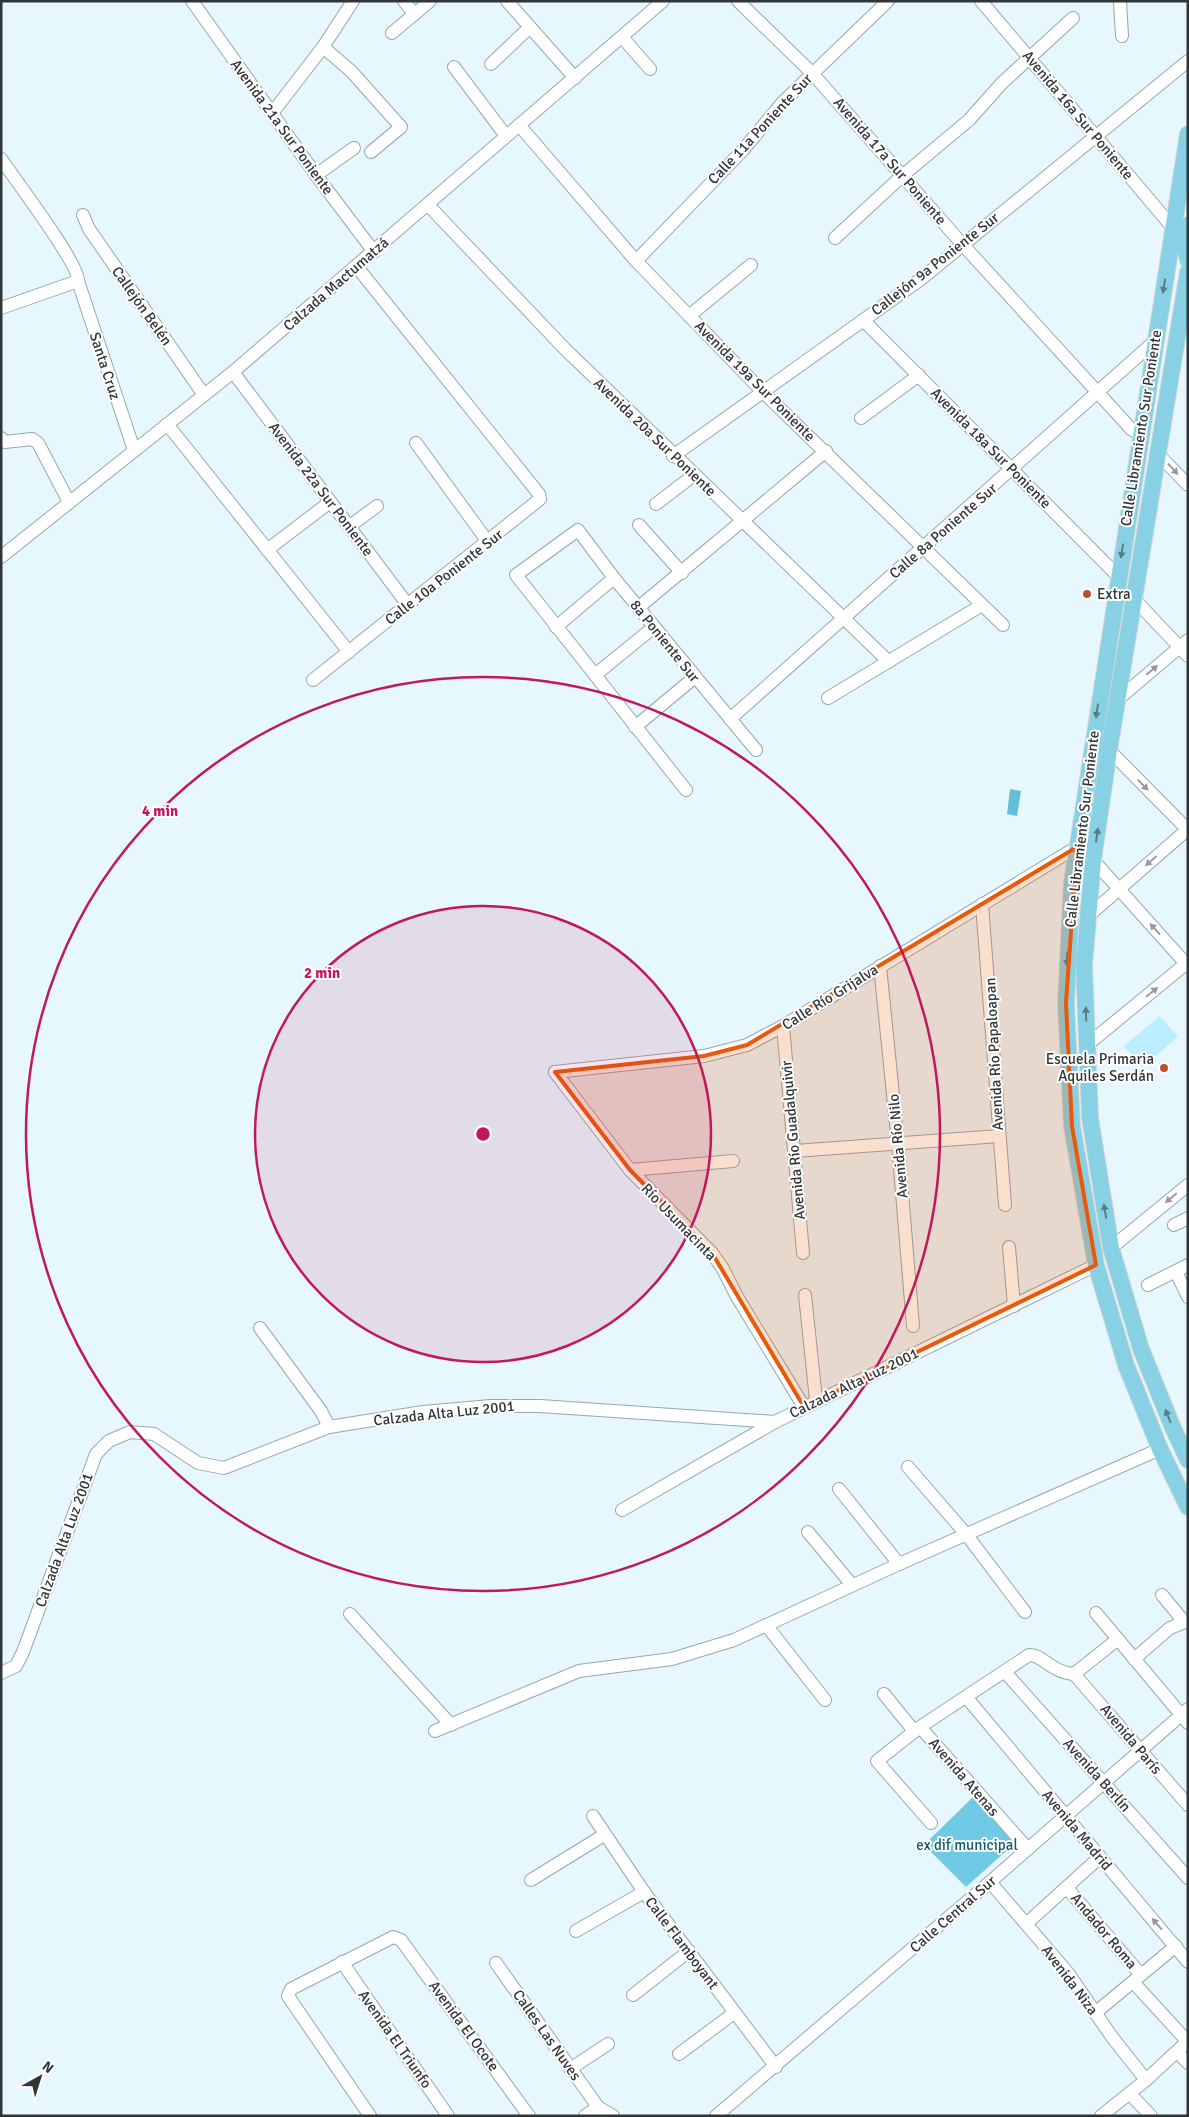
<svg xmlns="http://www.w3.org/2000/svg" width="1189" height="2117" font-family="Signika,sans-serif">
	<rect width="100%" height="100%" fill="#e6f8fd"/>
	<!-- green -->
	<path fill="#bbeefe" d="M 1160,1016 L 1178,1037 L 1142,1067 L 1124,1046 Z"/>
	<!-- forest -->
	<path fill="#70cae5" d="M 974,1796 L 1014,1844 L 966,1887 L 924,1845 Z"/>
	<!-- water -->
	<path fill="#63bed9" d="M 1010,789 L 1021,791 L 1017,816 L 1007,814 Z"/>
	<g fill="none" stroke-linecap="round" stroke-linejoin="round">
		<!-- minor casing -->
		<g stroke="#97a7ad" stroke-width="14">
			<g id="minor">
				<path d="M 192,1 L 316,175 L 374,252"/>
				<path d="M 404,1 L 414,14"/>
				<path d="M 507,1 L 575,78"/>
				<path d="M 738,1 L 812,73 L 963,245 L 1132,430 L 1140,434"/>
				<path d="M 981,1 L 1174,229"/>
				<path d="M 1120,1 L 1122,36"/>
				<path d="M 392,33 L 430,1"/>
				<path d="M 622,37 L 650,69"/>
				<path d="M 323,47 L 351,71 L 401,127 L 371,152"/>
				<path d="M 491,64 L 530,27"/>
				<path d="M 454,67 L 506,136"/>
				<path d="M 273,112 L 323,47 L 353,1"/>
				<path d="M 519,125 L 636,261 L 763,392 L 1003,625"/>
				<path d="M 1,159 C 14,178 80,265 78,281 L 134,450"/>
				<path d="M 316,175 L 354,148"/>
				<path d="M 428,205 L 565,349 L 889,662"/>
				<path d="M 83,215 L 89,229 L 204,395"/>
				<path d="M 835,238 L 902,176 L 969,120 L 1002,83 L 1073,18"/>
				<path d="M 636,261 L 743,150 L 782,103 L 888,1"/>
				<path d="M 1,308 L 78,281"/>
				<path d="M 689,316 L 751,265"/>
				<path d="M 863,320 L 1118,576"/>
				<path d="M 233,372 L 408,605"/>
				<path d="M 861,418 L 919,375"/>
				<path d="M 167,424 L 349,652"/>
				<path d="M 1,438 L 5,442 L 32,439 L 38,443 L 69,502"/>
				<path d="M 416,443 L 488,542"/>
				<path d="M 1157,453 L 1188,485"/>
				<path d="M 673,456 L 921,279 L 1188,61"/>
				<path d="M 656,504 L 694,475"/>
				<path d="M 639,525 L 682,573"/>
				<path d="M 350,526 L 377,506"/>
				<path d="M 267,550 L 330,502"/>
				<path d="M 1,557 L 233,372 L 663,1"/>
				<path d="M 1134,599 L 1188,656"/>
				<path d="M 639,607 L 826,451"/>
				<path d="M 556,627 L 614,578"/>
				<path d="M 595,675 L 654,627"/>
				<path d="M 313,680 L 540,499 L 539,494 L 357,267"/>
				<path d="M 828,698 L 982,605"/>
				<path d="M 1116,701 L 1188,640"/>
				<path d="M 730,719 L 1155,341"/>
				<path d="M 635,727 L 695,677"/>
				<path d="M 1109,750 L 1188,830"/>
				<path d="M 686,790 L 516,575 L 578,530 L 614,578 L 756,750"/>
				<path d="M 1093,860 L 1188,966"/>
				<path d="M 982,904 L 1005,1205"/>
				<path d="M 1087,917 L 1188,829"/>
				<path d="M 880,966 L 898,1144 L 913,1326"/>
				<path d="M 783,1026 L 803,1253"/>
				<path d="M 1087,1045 L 1188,962"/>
				<path d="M 555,1072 L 704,1056 L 747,1045 L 783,1026 L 1077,847"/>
				<path d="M 555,1072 L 630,1170 L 712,1253 L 723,1269 L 736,1295 L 804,1407"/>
				<path d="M 795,1151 L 999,1136"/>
				<path d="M 630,1170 L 733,1161"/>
				<path d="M 1174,1225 L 1188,1218"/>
				<path d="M 1009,1247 L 1014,1306"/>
				<path d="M 1111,1248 L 1188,1185"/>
				<path d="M 1176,1272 L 1188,1297"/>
				<path d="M 1148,1285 L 1188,1265"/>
				<path d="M 805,1295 L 816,1400"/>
				<path d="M 260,1328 L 321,1411 L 329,1427"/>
				<path d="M 908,1467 L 966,1534 L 1025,1612"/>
				<path d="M 839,1489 L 899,1564"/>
				<path d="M 622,1510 L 775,1422"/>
				<path d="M 808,1532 L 852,1585"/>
				<path d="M 1162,1595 L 1181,1618 L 1179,1623"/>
				<path d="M 1096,1613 L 1188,1723"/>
				<path d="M 350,1614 L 451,1725"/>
				<path d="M 766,1625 L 825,1700"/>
				<path d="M 1134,1659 L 1170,1628 L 1188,1621"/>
				<path d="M 1005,1672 L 1188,1878"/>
				<path d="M 1,1673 L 16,1666 L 23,1652 L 96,1454 L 109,1441 L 130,1432 L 154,1434 L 198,1463 L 224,1468 L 329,1427 L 423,1412 L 491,1406 L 540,1406 L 775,1422 L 1096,1265"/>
				<path d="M 1074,1674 L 1188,1805"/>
				<path d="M 1074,1674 L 1118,1639"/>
				<path d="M 884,1694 L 914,1731"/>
				<path d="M 967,1698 L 1188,1962"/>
				<path d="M 920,1727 L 1028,1849"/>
				<path d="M 435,1731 L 579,1671 L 672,1659 L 734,1640 L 899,1564 L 1160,1449"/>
				<path d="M 593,1816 L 644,1892 L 776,2067"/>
				<path d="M 931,1823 L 877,1761 L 920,1727 L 1029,1655 C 1042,1654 1052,1673 1074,1674"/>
				<path d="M 531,1880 L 604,1835"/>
				<path d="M 990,1882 L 1068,1973 L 1112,2037 L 1146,2080"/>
				<path d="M 1067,1888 L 1141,1975"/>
				<path d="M 1026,1924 L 1100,1857"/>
				<path d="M 576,1931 L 644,1892"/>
				<path d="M 342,1962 L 448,2116"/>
				<path d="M 496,1963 L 598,2107 L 601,2116"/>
				<path d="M 1133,1982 L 1187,2041"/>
				<path d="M 633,1995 L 689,1951"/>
				<path d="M 1095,2013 L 1176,1946"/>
				<path d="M 1177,2052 L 1188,2063"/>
				<path d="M 679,2054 L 734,2013"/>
				<path d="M 570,2069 L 608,2044"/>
				<path d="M 1130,2094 L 1151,2116"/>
				<path d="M 598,2107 L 613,2116"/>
				<path d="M 370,2116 L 288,1996 L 291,1989 L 393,1937 L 401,1940 L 529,2116"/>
				<path d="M 585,2116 L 598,2107"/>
				<path d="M 716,2116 L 990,1882 L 1188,1709"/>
				<path d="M 1101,2116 L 1146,2080 L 1188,2041"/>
			</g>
		</g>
		<!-- major casing -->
		<g stroke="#d6d7d7" stroke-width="18">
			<g id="major">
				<path d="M 1188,134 L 1072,883 L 1066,1003 L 1072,1126 L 1096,1265 L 1126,1365 L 1160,1449 L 1188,1507"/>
				<path d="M 1188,225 L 1184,244 L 1188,260"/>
				<path d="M 1188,272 L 1109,750 L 1093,860 L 1084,965 L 1090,1118 L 1111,1248 L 1141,1349 L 1173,1428 L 1188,1460"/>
			</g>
		</g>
		<!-- minor -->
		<use href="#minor" stroke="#fff" stroke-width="12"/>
		<!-- major -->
		<use href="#major" stroke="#88d1e4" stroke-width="16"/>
	</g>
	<!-- one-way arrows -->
	<defs><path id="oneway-solid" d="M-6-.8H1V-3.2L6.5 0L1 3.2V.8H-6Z" transform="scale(1.25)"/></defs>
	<g fill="#587c85">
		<use href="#oneway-solid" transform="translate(1164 286) rotate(99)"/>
		<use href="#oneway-solid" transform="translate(1122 551) rotate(99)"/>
		<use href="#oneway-solid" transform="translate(1097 711) rotate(98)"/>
		<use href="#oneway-solid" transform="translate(1097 835) rotate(-82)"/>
		<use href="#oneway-solid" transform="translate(1067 959) rotate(92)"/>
		<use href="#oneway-solid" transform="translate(1086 1014) rotate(-92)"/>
		<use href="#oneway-solid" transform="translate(1105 1211) rotate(-99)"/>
		<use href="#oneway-solid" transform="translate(1168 1416) rotate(-111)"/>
	</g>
	<g fill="#989a9c">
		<use href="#oneway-solid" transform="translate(1173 469) rotate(47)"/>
		<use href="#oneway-solid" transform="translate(1152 670) rotate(-40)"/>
		<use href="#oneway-solid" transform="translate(1143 785) rotate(45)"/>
		<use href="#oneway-solid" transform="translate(1151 861) rotate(139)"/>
		<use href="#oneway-solid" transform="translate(1155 929) rotate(-132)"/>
		<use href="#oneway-solid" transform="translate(1152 992) rotate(-39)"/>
		<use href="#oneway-solid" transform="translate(1171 1198) rotate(140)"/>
		<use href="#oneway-solid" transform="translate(1157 1924) rotate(-131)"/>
	</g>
	<!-- marked area -->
	<path fill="#e8590c" fill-opacity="0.2" stroke="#e8590c" stroke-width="4" stroke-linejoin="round" d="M 1077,847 L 1066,1003 L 1072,1126 L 1096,1265 L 804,1407 L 712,1253 L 630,1170 L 555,1072 L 704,1056 L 747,1045 Z"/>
	<!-- distance rings -->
	<circle cx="483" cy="1134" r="228" fill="#c2185b" fill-opacity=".12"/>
	<g fill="none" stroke="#c2185b" stroke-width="2.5">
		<circle cx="483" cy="1134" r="228"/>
		<circle cx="483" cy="1134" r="457"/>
	</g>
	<!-- markers -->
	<g fill="#b9512b" stroke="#fff" stroke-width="2">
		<circle cx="1087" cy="594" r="5"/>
		<circle cx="1164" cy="1068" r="5"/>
	</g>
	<g text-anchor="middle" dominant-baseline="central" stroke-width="4" stroke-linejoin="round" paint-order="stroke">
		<!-- street labels -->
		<g font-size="15" fill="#303638" stroke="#fff">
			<text transform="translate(1078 115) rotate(50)">Avenida 16a Sur Poniente</text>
			<text transform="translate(282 127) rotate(54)">Avenida 21a Sur Poniente</text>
			<text transform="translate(760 129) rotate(-47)">Calle 11a Poniente Sur</text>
			<text transform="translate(890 161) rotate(49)">Avenida 17a Sur Poniente</text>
			<text transform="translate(935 264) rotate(-38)">Callejón 9a Poniente Sur</text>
			<text transform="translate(336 284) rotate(-41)">Calzada Mactumatzá</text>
			<text transform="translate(142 306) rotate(55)">Callejón Belén</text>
			<text transform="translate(105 366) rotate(72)">Santa Cruz</text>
			<text transform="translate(755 381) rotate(45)">Avenida 19a Sur Poniente</text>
			<text transform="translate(1141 428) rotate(-81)">Calle Libramiento Sur Poniente</text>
			<text transform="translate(655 437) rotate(44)">Avenida 20a Sur Poniente</text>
			<text transform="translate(991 448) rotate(45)">Avenida 18a Sur Poniente</text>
			<text transform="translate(321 489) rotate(53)">Avenida 22a Sur Poniente</text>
			<text transform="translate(943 531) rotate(-41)">Calle 8a Poniente Sur</text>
			<text transform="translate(444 577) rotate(-38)">Calle 10a Poniente Sur</text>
			<text transform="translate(665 641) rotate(51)">8a Poniente Sur</text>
			<text transform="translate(1082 829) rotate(-83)">Calle Libramiento Sur Poniente</text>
			<text transform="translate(830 997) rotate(-32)">Calle Río Grijalva</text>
			<text transform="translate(994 1054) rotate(-93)">Avenida Río Papaloapan</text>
			<text transform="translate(793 1140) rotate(-95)">Avenida Río Guadalquivir</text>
			<text transform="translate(898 1146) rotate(-95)">Avenida Río Nilo</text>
			<text transform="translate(679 1222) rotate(46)">Río Usumacinta</text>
			<text transform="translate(854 1383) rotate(-26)">Calzada Alta Luz 2001</text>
			<text transform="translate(444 1413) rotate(-6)">Calzada Alta Luz 2001</text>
			<text transform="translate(64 1540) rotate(-70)">Calzada Alta Luz 2001</text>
			<text transform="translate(1131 1739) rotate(50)">Avenida París</text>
			<text transform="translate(1097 1775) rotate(48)">Avenida Berlín</text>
			<text transform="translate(964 1777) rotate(49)">Avenida Atenas</text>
			<text transform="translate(1077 1830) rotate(50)">Avenida Madrid</text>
			<text transform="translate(953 1914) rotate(-41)">Calle Central Sur</text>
			<text transform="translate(1104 1931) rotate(50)">Andador Roma</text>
			<text transform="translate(682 1943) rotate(53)">Calle Flamboyant</text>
			<text transform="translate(1070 1980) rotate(53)">Avenida Niza</text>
			<text transform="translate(464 2026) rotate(54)">Avenida El Ocote</text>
			<text transform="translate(547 2035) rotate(55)">Calles Las Nuves</text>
			<text transform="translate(395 2039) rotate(55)">Avenida El Triunfo</text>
		</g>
		<!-- poi labels -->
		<g font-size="15" fill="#303638" stroke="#fff" text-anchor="start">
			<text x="1097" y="594">Extra</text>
			<text x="1154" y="1059" text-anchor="end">Escuela Primaria<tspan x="1154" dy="17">Aquiles Serdán</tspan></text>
		</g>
		<!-- park labels -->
		<g font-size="15" fill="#0f5b6e" stroke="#fff">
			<text x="967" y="1845">ex dif municipal</text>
		</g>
	</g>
	<circle cx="483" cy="1134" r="8" fill="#c2185b" stroke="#fff" stroke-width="2.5"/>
	<g font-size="15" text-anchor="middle" font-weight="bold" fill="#c2185b" stroke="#fff" stroke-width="4" stroke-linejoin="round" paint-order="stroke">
		<text x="160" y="816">4 min</text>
		<text x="322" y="978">2 min</text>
	</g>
	<!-- border -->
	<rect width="1189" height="2117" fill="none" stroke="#303638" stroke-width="5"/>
	<!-- north arrow -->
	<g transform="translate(40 2077) rotate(39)" stroke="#ffffff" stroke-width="4" paint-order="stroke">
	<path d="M0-4L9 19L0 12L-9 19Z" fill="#303638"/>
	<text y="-8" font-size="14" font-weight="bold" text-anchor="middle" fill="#303638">N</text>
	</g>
</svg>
